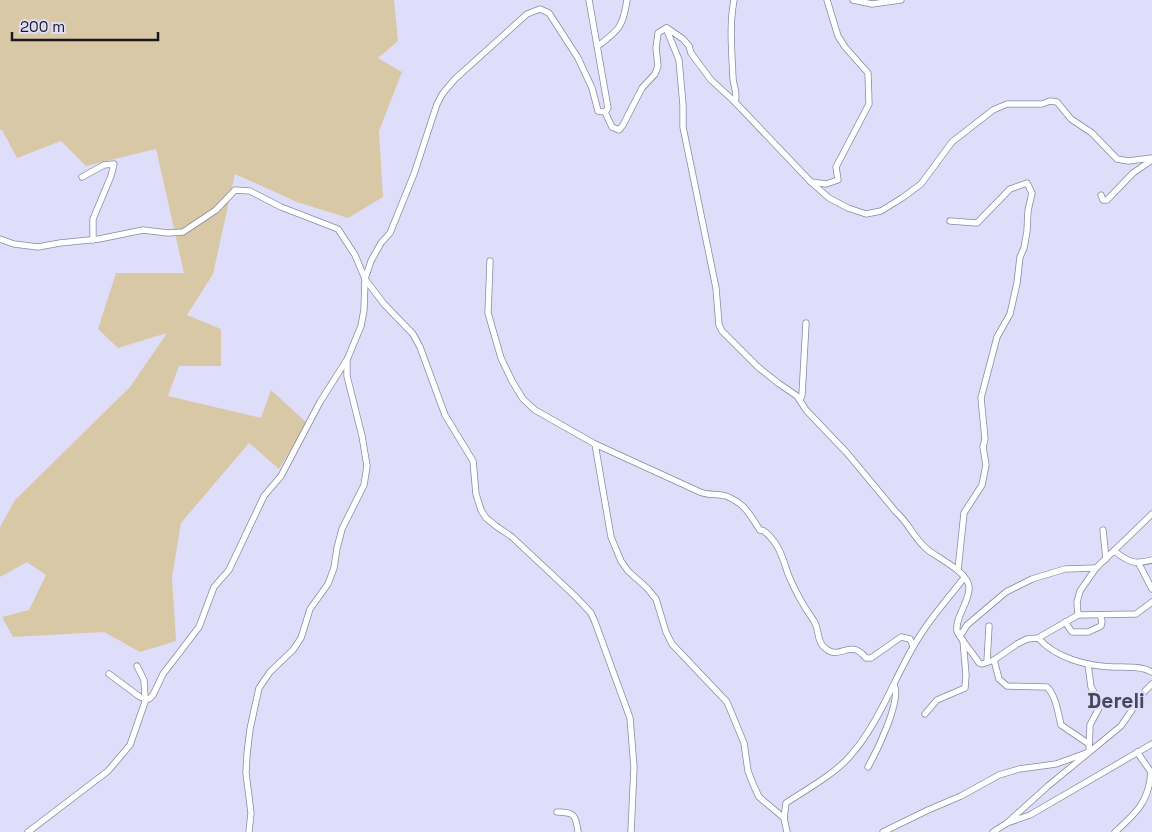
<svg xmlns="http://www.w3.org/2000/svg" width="1152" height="832" font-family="'Space Grotesk',sans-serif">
	<rect width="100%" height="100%" fill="#dfdefa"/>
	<!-- green -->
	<path fill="#d9c8a5" d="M 0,0 L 394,0 L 398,41 L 378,58 L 402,72 L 379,131 L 383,197 L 348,218 L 297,202 L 235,174 L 213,274 L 187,315 L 221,329 L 221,366 L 179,366 L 168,396 L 261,418 L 271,390 L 307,423 L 279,469 L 249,443 L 181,523 L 172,578 L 176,641 L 140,652 L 104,632 L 13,637 L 2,617 L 29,610 L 46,575 L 27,562 L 0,577 L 0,527 L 15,500 L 130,387 L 167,333 L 118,348 L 98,329 L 116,273 L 184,273 L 156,149 L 86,166 L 61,141 L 17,158 L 2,130 L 0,130 Z"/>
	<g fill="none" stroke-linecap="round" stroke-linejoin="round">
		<!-- minor casing -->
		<g stroke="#8988a1" stroke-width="7">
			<g id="minor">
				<path d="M 734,0 C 729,26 732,52 733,79 C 734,87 738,95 735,102"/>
				<path d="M 853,0 L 872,4 L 901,0"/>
				<path d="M 667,28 L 683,39 L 689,46 L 691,53 L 711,80 L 733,100 L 811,182 L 829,198 L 848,208 L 866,214 L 881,211 L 902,198 L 921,184 L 952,142 L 993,110 L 1007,104 L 1042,104 L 1050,101 L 1057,102 L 1071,119 L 1092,133 L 1117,159 L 1128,161 L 1152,158"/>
				<path d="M 598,46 C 619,30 623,27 627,0"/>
				<path d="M 605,112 L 612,127 L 619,130 L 623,125 L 642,88 L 655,74 L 658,66 L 656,48 L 658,33 L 666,28 L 679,60 L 683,105 L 683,127 L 716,288 L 719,325 L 722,331 L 758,367 L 778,383 L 797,396 L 806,410 L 847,453 L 896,512 C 909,523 914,539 928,550 C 938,558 968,572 969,587 C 970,602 955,616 957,631 C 958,636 975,656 979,663 L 982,664 L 994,660 L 1017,644 L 1027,639 L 1038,638 L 1078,615 L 1136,614 L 1152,602"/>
				<path d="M 82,177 L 104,165 L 114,164 L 111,176 L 93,219 L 93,240"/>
				<path d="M 811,182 L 826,184 L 838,180 L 836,167 L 869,104 L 868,73 L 845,47 L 838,36 L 827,0"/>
				<path d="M 1101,195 L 1103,200 L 1107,200 L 1133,173 L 1152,160"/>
				<path d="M 950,221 L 977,223 L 1010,189 L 1027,183 L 1032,193 L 1028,211 L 1027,231 L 1024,248 L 1020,257 L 1017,283 L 1010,314 L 997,337 L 981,398 L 985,439 L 983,447 L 986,465 L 982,485 L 964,513 L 958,570"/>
				<path d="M 0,239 L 14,244 L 38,247 L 60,243 L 99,239 L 143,230 L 168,233 L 183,232 L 216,210 L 235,190 L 250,191 L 281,207 L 338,229 L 355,255 L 365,279 L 384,304 L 413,334 L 420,347 L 445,415 L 473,461 L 476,494 L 481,510 L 486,518 L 496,526 L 512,537 L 575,596 L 591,613 L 595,622 L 630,718 L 634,767 L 631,832"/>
				<path d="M 490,261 L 488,313 L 501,358 L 512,381 L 523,399 L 535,410 L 595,444 L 700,492 C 709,496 717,493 726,496 C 745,504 748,512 758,527 C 761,533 759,528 764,531 C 768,534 774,541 777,546 C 782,554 785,565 788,574 C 795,591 804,607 814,621 C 819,629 817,640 823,646 C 840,664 848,636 866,658 L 871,658 L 901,637 L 910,639 L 913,646"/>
				<path d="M 800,400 L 802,395 L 806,323"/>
				<path d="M 595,444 L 611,537 L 621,561 L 628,571 L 647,588 L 656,599 L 666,632 L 672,644 L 727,702 L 744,743 L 748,771 L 753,784 L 759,797 L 784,818"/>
				<path d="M 1103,530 L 1106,559"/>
				<path d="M 1114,551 C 1129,562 1134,565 1152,560"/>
				<path d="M 1139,564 L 1152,589"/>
				<path d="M 1078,615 L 1077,602 L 1080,591 L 1096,568 L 1152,514"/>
				<path d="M 1065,622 L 1072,632 L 1088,632 L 1101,626 L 1102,621 L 1100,615"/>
				<path d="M 960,636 L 967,625 L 1006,592 L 1032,579 L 1065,569 L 1096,568"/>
				<path d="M 1038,638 C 1056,658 1086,666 1113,667 C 1126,667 1141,666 1152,672"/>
				<path d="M 994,660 L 999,679 L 1007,686 L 1047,687 C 1056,696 1058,713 1061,725 L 1089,744"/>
				<path d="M 987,662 L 989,626"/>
				<path d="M 137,666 L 144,680 L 145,699"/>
				<path d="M 146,699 L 149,699 L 153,695 L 163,674 L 199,627 L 214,587 L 229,570 L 264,496 L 281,476 L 320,402 L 346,361"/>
				<path d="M 925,714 L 937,700 L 965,688 L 966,675 L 963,640"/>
				<path d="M 868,767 C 877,751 902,700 894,685"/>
				<path d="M 557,812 C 574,812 576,815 578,832"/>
				<path d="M 1007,823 L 1048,786 L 1121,726 L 1145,691 L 1152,684"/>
				<path d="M 28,832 L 108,771 L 130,745 L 146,699 L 140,697 L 109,674"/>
				<path d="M 249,832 L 251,813 L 246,773 L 247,754 L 250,729 L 259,688 L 270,672 L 293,650 L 301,638 L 310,609 L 328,584 L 334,568 L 337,548 L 342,529 L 364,485 L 367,466 L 362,436 L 347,376 L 347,360 L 361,326 L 364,310 L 365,279 L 371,261 L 381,243 L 390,233 L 414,174 L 437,104 L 443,93 L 455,79 L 527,14 L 540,9 L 549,13 L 578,58 L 592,88 L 598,111 L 605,112 L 608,108 L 589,0"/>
				<path d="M 787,832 L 784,818 L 786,803 C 807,789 835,774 851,755 C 878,724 892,684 912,649 C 926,623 946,601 964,578"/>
				<path d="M 883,832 L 928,810 L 961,796 L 999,775 L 1019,769 L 1056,764 L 1089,752 L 1090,725 L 1099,708 L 1098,699 L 1091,687 L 1088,664"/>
				<path d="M 993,832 L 1007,823 L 1030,815 L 1152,744"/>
				<path d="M 1115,832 C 1136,813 1149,802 1151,772 L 1137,752"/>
			</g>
		</g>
		<!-- minor -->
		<use href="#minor" stroke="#fff" stroke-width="5.5"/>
	</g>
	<g text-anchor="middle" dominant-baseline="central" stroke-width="5" stroke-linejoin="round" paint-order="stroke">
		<!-- quarter labels -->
		<g font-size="21" font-weight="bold" fill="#47465c" stroke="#dfdefa">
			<text x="1116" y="700">Dereli</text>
		</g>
	</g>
	<!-- scale -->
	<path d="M12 32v8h146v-8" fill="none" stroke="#191822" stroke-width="2.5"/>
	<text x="20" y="32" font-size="15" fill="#191822" stroke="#dfdefa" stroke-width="4" paint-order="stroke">200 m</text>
</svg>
